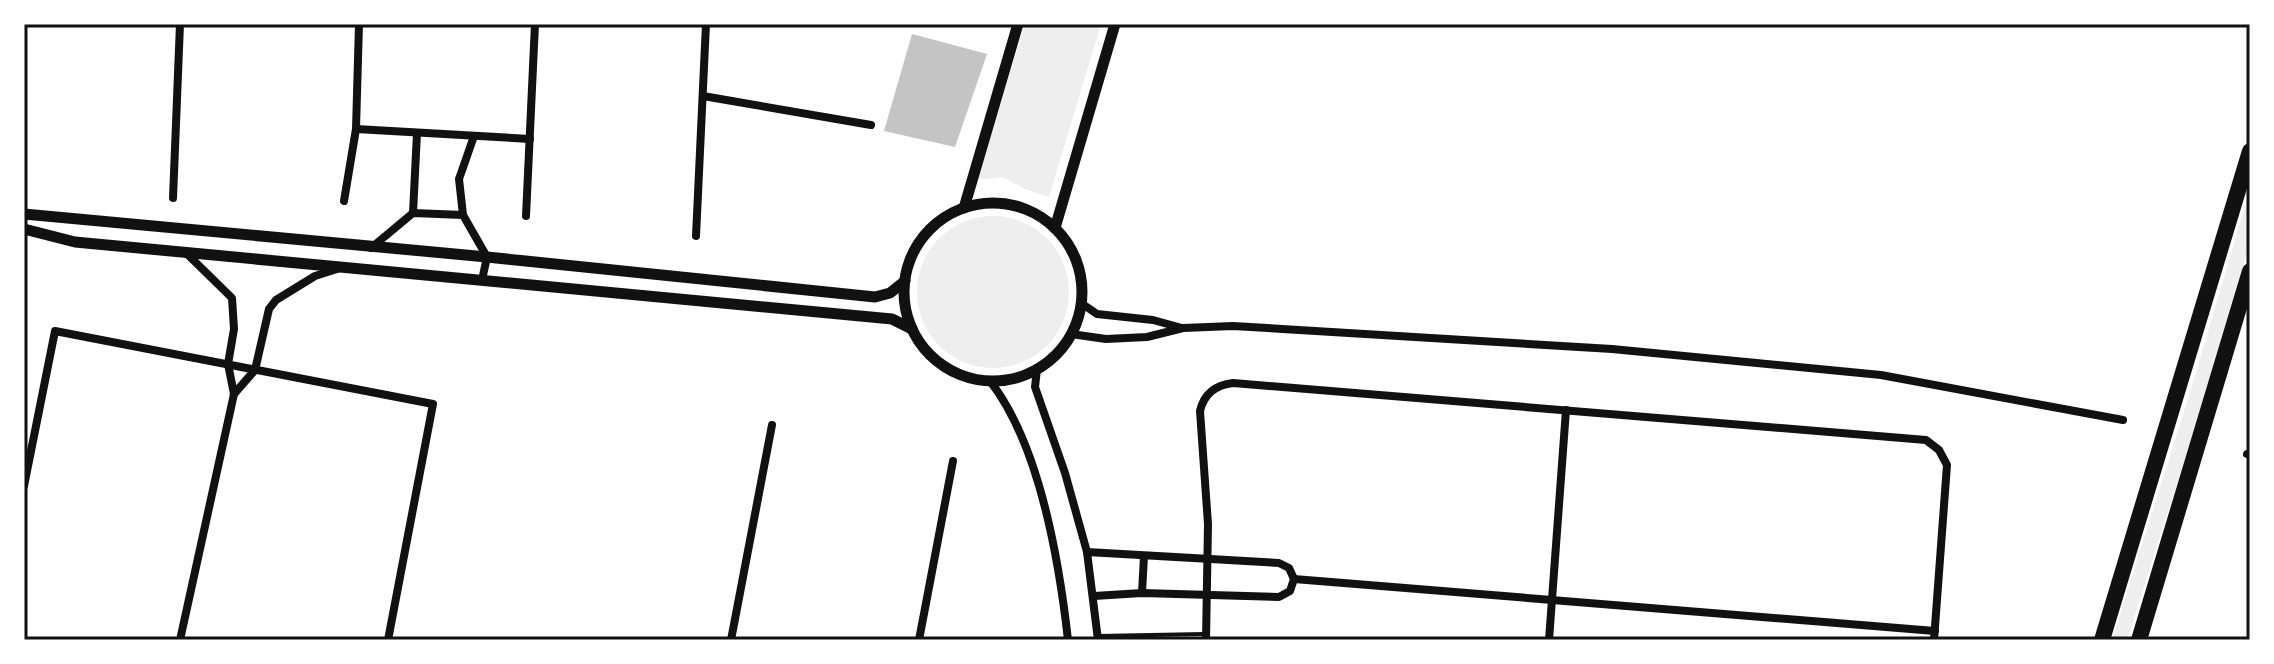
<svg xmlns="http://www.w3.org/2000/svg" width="2274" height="664" font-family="'Exo 2',sans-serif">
	<rect width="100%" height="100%" fill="#fff"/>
	<!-- green -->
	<g fill="#eee">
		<path d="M 1025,24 L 1101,24 L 1049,197 L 1025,189 L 1002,177 L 976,180 Z"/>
		<path d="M 2250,189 L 2250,242 L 2206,393 L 2127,640 L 2112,640 L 2191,389 Z"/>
		<circle cx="993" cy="292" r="76"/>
	</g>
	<!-- building -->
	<path fill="#c4c4c4" d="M 912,34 L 987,54 L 955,147 L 884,131 Z"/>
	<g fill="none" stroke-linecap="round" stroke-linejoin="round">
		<!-- service -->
		<path stroke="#111" stroke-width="4" d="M 1098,636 L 1204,634"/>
		<!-- minor -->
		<g stroke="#111" stroke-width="8">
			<path d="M 703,96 L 871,125"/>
			<path d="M 356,129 L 530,139"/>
			<path d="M 173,198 L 180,24"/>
			<path d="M 344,201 L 356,129 L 359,24"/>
			<path d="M 413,213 L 417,133"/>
			<path d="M 463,215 L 459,179 L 474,136"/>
			<path d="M 526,216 L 535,24"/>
			<path d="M 696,236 L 706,24"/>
			<path d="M 371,248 L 413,213 L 463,215 L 487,257 L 482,280"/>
			<path d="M 1081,303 L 1097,314 L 1153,320 L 1182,328"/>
			<path d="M 1071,334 L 1106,339 L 1147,337 L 1183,328 L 1233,326 L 1612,349 L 1881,375 L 2123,420"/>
			<path d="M 1037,369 L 1035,387 L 1065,473 L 1087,552 L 1098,640"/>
			<path d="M 990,381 C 1040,445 1059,560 1068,640"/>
			<path d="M 234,394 L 255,370 L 269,309 L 276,300 L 315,276 L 337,269"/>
			<path d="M 2247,454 L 2250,455"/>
			<path d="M 24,486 L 55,331 L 433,404 L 388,640"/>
			<path d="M 1087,552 L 1279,563 L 1289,568 L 1294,579 L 1290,591 L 1279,597 L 1142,593 L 1094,596"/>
			<path d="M 1294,579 L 1935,631"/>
			<path d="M 1142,593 L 1144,556"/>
			<path d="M 180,640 L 234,394 L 228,364 L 234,329 L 232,298 L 185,252"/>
			<path d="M 731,640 L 772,425"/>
			<path d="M 919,640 L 953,461"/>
			<path d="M 1206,640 L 1208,524 L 1200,411 C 1204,394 1215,385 1233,383 L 1926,440 L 1939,450 L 1947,465 L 1934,640"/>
			<path d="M 1549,640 L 1566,410"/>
		</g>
		<!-- tertiary -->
		<g stroke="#111" stroke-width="11">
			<circle cx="993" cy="292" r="89"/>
			<path d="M 964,208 L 1018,24"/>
			<path d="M 24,214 L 487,257 L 875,297 L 890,293 L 905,281"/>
			<path d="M 1055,228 L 1115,24"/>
			<path d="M 24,229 L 75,242 L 892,319 L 912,329"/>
		</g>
		<!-- motorway -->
		<g stroke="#111" stroke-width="16">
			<path d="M 2102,640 L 2250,151"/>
			<path d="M 2139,640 L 2250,271"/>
		</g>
	</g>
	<!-- border -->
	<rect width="2274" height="664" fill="none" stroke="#ffffff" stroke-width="52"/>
	<rect x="26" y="26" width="2222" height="612" fill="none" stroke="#111" stroke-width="3"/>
</svg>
